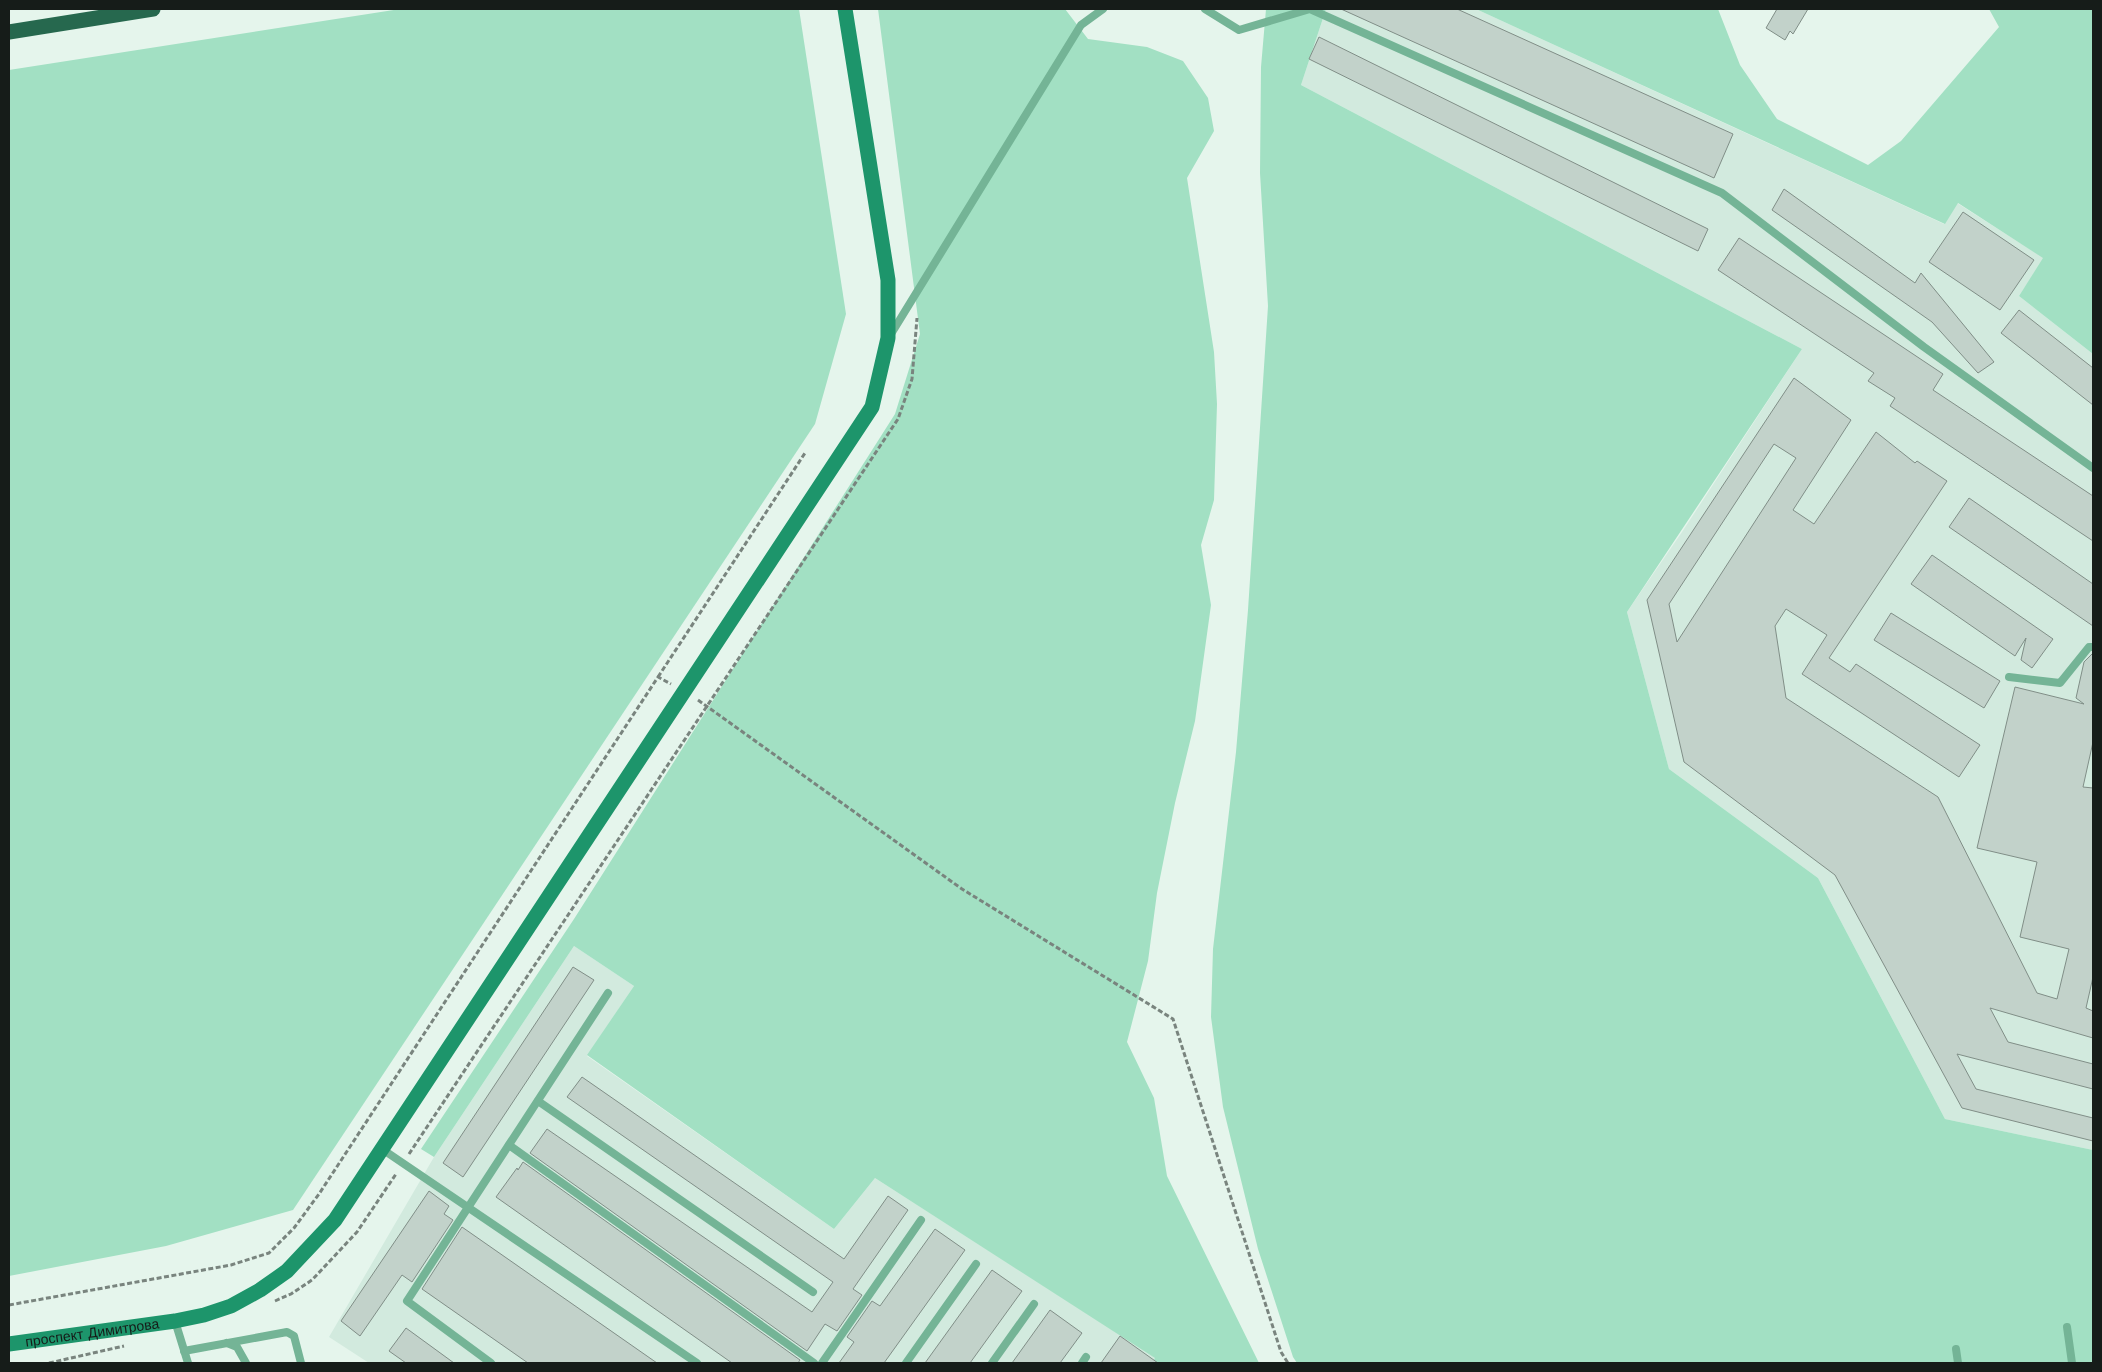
<svg xmlns="http://www.w3.org/2000/svg" width="2102" height="1372" font-family="'Work Sans',sans-serif">
	<rect width="100%" height="100%" fill="#e5f5ec"/>
	<!-- built -->
	<g fill="#d2eade">
		<path d="M 1326,9 L 1476,9 L 1944,224 L 1957,203 L 2044,258 L 2019,296 L 2093,354 L 2093,1150 L 1945,1119 L 1818,878 L 1669,769 L 1627,612 L 1682,532 L 1802,349 L 1301,85 Z"/>
		<path d="M 574,946 L 634,986 L 587,1056 L 834,1229 L 875,1178 L 1156,1358 L 1152,1363 L 369,1363 L 329,1337 L 434,1157 Z"/>
	</g>
	<!-- green -->
	<g fill="#a2e0c3">
		<path d="M 400,9 L 799,9 L 846,314 L 815,424 L 293,1210 L 166,1246 L 9,1276 L 9,70 Z"/>
		<path d="M 878,9 L 1065,9 L 1088,39 L 1147,47 L 1183,61 L 1208,98 L 1214,131 L 1187,178 L 1214,352 L 1217,404 L 1214,500 L 1201,545 L 1211,605 L 1195,721 L 1175,803 L 1157,893 L 1148,961 L 1127,1042 L 1154,1098 L 1167,1176 L 1259,1363 L 1152,1363 L 1155,1358 L 875,1178 L 834,1229 L 587,1055 L 634,986 L 574,946 L 434,1157 L 421,1149 L 574,919 L 895,414 L 920,334 Z"/>
		<path d="M 1266,9 L 1326,9 L 1301,85 L 1802,349 L 1627,612 L 1669,769 L 1818,878 L 1945,1119 L 2093,1150 L 2093,1363 L 1297,1363 L 1293,1357 L 1258,1249 L 1223,1107 L 1211,1017 L 1213,949 L 1236,752 L 1248,610 L 1268,306 L 1260,173 L 1261,67 Z"/>
		<path d="M 1476,9 L 1718,9 L 1740,65 L 1777,119 L 1868,165 L 1901,141 L 1999,27 L 1989,9 L 2093,9 L 2093,354 L 2019,296 L 2043,258 L 1958,203 L 1945,224 Z"/>
	</g>
	<!-- building -->
	<g fill="#c2d2ca" stroke="#808e87" fill-rule="evenodd">
		<path d="M 1341,9 L 1457,9 L 1733,134 L 1714,178 Z"/>
		<path d="M 1777,9 L 1808,9 L 1793,34 L 1790,31 L 1785,40 L 1766,28 Z"/>
		<path d="M 1319,37 L 1708,229 L 1698,251 L 1309,59 Z"/>
		<path d="M 1784,189 L 1915,283 L 1921,273 L 1994,362 L 1978,373 L 1932,322 L 1772,210 Z"/>
		<path d="M 1963,212 L 2034,260 L 2000,310 L 1929,262 Z"/>
		<path d="M 1739,238 L 1943,374 L 1933,390 L 2093,496 L 2093,541 L 1890,406 L 1895,398 L 1868,381 L 1874,373 L 1718,270 Z"/>
		<path d="M 2019,310 L 2093,368 L 2093,405 L 2001,333 Z"/>
		<path d="M 1794,378 L 1851,420 L 1793,510 L 1814,524 L 1876,432 L 1915,463 L 1917,461 L 1947,481 L 1829,658 L 1850,672 L 1856,664 L 1980,745 L 1959,777 L 1802,674 L 1827,635 L 1786,609 L 1775,626 L 1786,698 L 1938,797 L 2037,993 L 2057,999 L 2069,949 L 2020,937 L 2037,862 L 1977,848 L 2015,687 L 2084,704 L 2076,698 L 2084,662 L 2093,653 L 2093,742 L 2083,787 L 2093,788 L 2093,977 L 2086,1008 L 2093,1011 L 2093,1038 L 1990,1008 L 2008,1042 L 2093,1064 L 2093,1089 L 1957,1054 L 1976,1089 L 2093,1118 L 2093,1141 L 1962,1108 L 1835,875 L 1684,762 L 1647,600 ZM 1774,444 L 1796,458 L 1677,642 L 1669,604 Z"/>
		<path d="M 1969,498 L 2093,584 L 2093,626 L 1949,527 Z"/>
		<path d="M 1932,555 L 2053,639 L 2032,668 L 2021,660 L 2026,638 L 2015,656 L 1911,584 Z"/>
		<path d="M 1891,613 L 2000,681 L 1984,708 L 1874,640 Z"/>
		<path d="M 573,967 L 594,980 L 463,1177 L 443,1163 Z"/>
		<path d="M 582,1077 L 844,1259 L 888,1196 L 908,1210 L 853,1289 L 862,1295 L 837,1331 L 825,1324 L 807,1351 L 530,1153 L 547,1129 L 812,1312 L 833,1282 L 567,1097 Z"/>
		<path d="M 523,1162 L 800,1360 L 798,1363 L 732,1363 L 496,1197 L 517,1168 L 518,1170 Z"/>
		<path d="M 429,1191 L 449,1206 L 444,1214 L 453,1220 L 412,1282 L 402,1275 L 360,1336 L 341,1321 Z"/>
		<path d="M 462,1227 L 657,1363 L 528,1363 L 422,1289 Z"/>
		<path d="M 935,1229 L 965,1250 L 884,1363 L 839,1363 L 854,1342 L 847,1337 L 872,1301 L 880,1306 Z"/>
		<path d="M 992,1270 L 1022,1291 L 970,1363 L 925,1363 Z"/>
		<path d="M 1050,1310 L 1082,1333 L 1060,1363 L 1012,1363 Z"/>
		<path d="M 406,1328 L 454,1363 L 406,1363 L 389,1351 Z"/>
		<path d="M 1120,1336 L 1158,1363 L 1101,1363 Z"/>
	</g>
	<g fill="none" stroke-linecap="round" stroke-linejoin="round">
		<!-- path -->
		<g stroke="#79847e" stroke-width="3" stroke-dasharray="5 2.5" stroke-linecap="butt">
			<path d="M 658,677 L 805,453"/>
			<path d="M 698,700 L 962,889 L 1173,1019 L 1281,1352 L 1288,1363"/>
			<path d="M 409,1154 L 898,419 L 912,379 L 917,318"/>
			<path d="M 275,1301 L 291,1294 L 312,1280 L 357,1232 L 396,1174"/>
			<path d="M 9,1305 L 231,1265 L 269,1253 L 294,1228 L 319,1194 L 658,677 L 671,684"/>
			<path d="M 49,1363 L 124,1346"/>
		</g>
		<!-- service -->
		<g stroke="#74b496" stroke-width="8">
			<path d="M 1205,9 L 1239,30 L 1310,9 L 1722,193 L 1924,347 L 2093,468"/>
			<path d="M 891,334 L 1081,25 L 1103,9"/>
			<path d="M 2009,677 L 2060,683 L 2089,647 L 2093,647"/>
			<path d="M 538,1101 L 813,1292"/>
			<path d="M 509,1145 L 814,1363"/>
			<path d="M 382,1149 L 697,1363"/>
			<path d="M 175,1321 L 188,1363"/>
			<path d="M 2067,1327 L 2072,1363"/>
			<path d="M 227,1343 L 237,1347 L 246,1363"/>
			<path d="M 1956,1349 L 1958,1363"/>
			<path d="M 184,1351 L 287,1332 L 294,1336 L 301,1363"/>
			<path d="M 491,1363 L 407,1301 L 608,993"/>
			<path d="M 822,1363 L 921,1220"/>
			<path d="M 906,1363 L 976,1264"/>
			<path d="M 992,1363 L 1034,1304"/>
			<path d="M 1082,1363 L 1086,1357"/>
		</g>
		<!-- secondary -->
		<path stroke="#1d956b" stroke-width="15" id="s1" d="M 9,1344 L 175,1321 L 204,1315 L 231,1306 L 260,1290 L 287,1271 L 335,1220 L 872,407 L 888,338 L 888,280 L 845,9"/>
		<!-- trunk -->
		<path stroke="#26684e" stroke-width="15" d="M 9,32 L 153,9"/>
	</g>
	<g text-anchor="middle" dominant-baseline="central" stroke-width="4" stroke-linejoin="round" paint-order="stroke">
		<!-- street labels -->
		<g font-size="14" fill="#161c19" stroke="#fff">
			<text stroke="none"><textPath href="#s1" startOffset="84">проспект Димитрова</textPath></text>
		</g>
	</g>
	<!-- border -->
	<rect width="2102" height="1372" fill="none" stroke="#161c19" stroke-width="20"/>
</svg>
